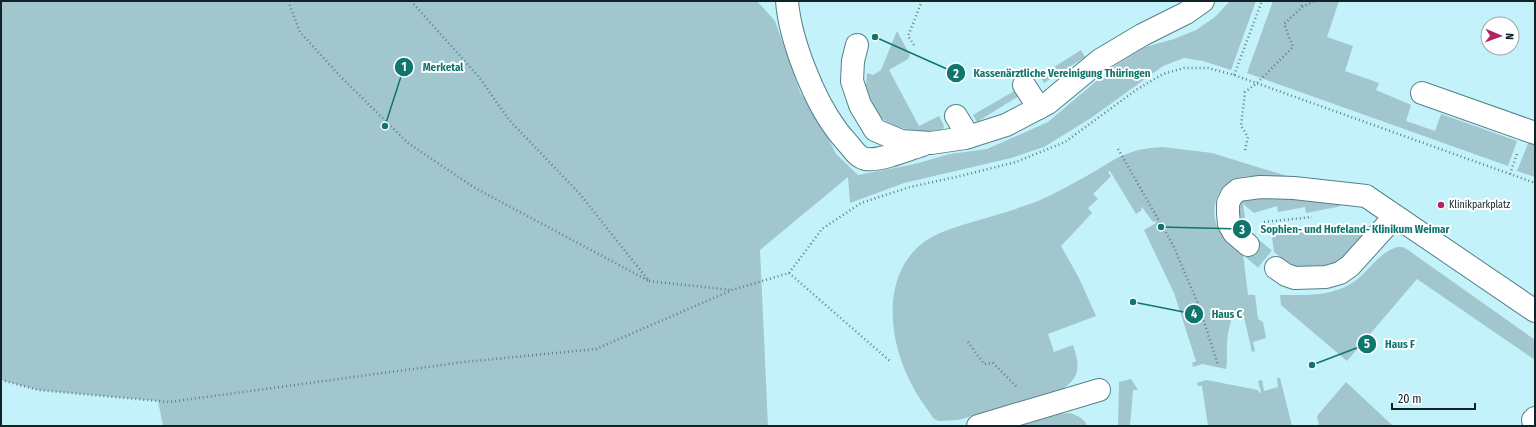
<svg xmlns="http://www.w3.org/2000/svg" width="1536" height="427" font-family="'Fira Sans Condensed',sans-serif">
	<rect width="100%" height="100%" fill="#c3f2fb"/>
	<!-- green -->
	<g fill="#a1c6cd">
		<path d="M 1,1 L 757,1 L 775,21 L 800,92 L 825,132 L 836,154 L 858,175 L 915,164 L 950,154 L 987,149 L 1048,122 L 1113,67 L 1145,47 L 1174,39 L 1196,30 L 1215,17 L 1230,1 L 1256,1 L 1231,70 L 1203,61 L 1184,58 L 1163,66 L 1091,118 L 1044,147 L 1011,158 L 904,183 L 850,203 L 848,177 L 760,250 L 768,426 L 163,426 L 158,401 L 38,390 L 1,380 Z"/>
		<path d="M 1273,1 L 1339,1 L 1327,37 L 1353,46 L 1345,71 L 1379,83 L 1376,90 L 1411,105 L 1406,121 L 1435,131 L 1441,114 L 1517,141 L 1508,166 L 1247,73 Z"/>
		<path d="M 897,31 L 910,55 L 908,59 L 889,70 L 919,126 L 939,116 L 944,126 L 943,129 C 926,134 896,130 883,119 C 877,114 867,93 866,85 C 866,82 867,77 867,73 L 873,75 L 881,70 Z"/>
		<path d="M 1081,50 L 1085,57 L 1044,83 L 1040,76 Z"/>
		<path d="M 1016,90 L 1019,96 L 977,122 L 973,115 Z"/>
		<path d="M 1529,141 L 1535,143 L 1535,177 L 1517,171 Z"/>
		<path d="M 1162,147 L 1212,153 L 1300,180 C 1287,179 1273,178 1260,177 C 1254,177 1247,176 1242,177 C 1219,180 1208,209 1218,228 C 1223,239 1234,247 1243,254 L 1248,295 L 1255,295 L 1258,319 L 1263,322 L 1266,338 L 1253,342 L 1255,351 L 1252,352 L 1244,317 L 1242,317 L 1242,319 L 1234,318 L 1236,312 L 1234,312 C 1230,323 1227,334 1227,346 C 1226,355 1228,361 1226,369 L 1202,364 L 1193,367 L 1192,363 L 1196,361 L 1174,293 L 1144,230 L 1156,223 L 1155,221 L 1153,222 L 1142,207 L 1141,208 L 1142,210 L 1136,214 L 1110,171 L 1108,172 L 1111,176 L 1093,194 L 1098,199 L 1088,208 L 1092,213 L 1061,246 L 1079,278 L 1096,316 L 1048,334 L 1054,352 L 1073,345 C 1080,366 1081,377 1061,390 L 958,420 L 939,421 L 934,419 C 926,407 917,396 911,383 C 885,334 880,259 940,233 C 949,229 959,226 969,223 C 992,216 1015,210 1038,201 C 1058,192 1078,181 1097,170 C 1107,164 1117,157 1129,153 C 1139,149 1151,148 1162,147 Z"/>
		<path d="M 1275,194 L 1346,203 L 1337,207 L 1306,213 L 1305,207 L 1278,212 L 1277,206 L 1254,213 L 1243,204 L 1245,218 L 1238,221 L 1236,204 L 1246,198 L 1274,199 Z"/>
		<path d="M 1336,226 L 1375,227 L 1338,263 L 1310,270 L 1290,265 L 1274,252 L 1271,230 Z"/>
		<path d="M 1397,247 L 1403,247 L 1408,250 L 1535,340 L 1535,360 L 1417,279 L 1347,361 L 1281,305 L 1280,295 C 1309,295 1339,297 1361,276 C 1373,265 1381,252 1397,247 Z"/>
		<path d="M 1277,378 L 1280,378 L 1292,426 L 1208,426 L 1202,386 L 1198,386 L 1197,383 L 1206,380 L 1258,390 L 1259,393 L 1261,392 L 1258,381 L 1262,380 L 1264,391 L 1278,387 Z"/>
		<path d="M 1131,379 L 1138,390 L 1133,390 L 1130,426 L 1118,426 L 1119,382 Z"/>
		<path d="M 1346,382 L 1393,426 L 1319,426 L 1317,416 Z"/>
		<path d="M 1070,413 C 1078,416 1084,418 1087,426 L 1014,426 L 1060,414 Z"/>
	</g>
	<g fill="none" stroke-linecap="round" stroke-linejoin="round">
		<!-- minor-tunnel -->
		<path stroke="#9fc9d0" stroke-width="22" stroke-dasharray="22 11" stroke-linecap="butt" d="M 1248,245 L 1276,268"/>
		<!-- minor casing -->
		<g stroke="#558189" stroke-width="24">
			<g id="minor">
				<path d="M 787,1 C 790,39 813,98 836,129 C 840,135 845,140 850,146 C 854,151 859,158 866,159 C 881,161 907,150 922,145"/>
				<path d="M 857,45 L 853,61 L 852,81 L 860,105 L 875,130 L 901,141 L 931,143 L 965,138 L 1006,125 L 1048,103 L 1100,60 L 1142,35 L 1186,13 L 1203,1"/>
				<path d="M 1024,85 L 1039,108"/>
				<path d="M 1422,93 L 1535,133"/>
				<path d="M 956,116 L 969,137"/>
				<path d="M 1248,245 L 1234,233 L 1229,224 L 1228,213 L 1228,203 L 1232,195 L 1238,190 L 1260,187 L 1294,188 L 1366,196 L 1535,311"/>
				<path d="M 1276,268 L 1286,275 L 1295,278 L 1326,277 L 1340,273 L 1350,266 L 1395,216"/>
				<path d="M 1535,418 L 1533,420 L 1535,422"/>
				<path d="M 978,426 L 1099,390"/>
			</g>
		</g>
		<!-- path -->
		<g stroke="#618086" stroke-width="2.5" stroke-dasharray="1 3" stroke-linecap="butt">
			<path d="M 288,1 L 300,32 L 340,76 L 408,143 L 475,188 L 649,281"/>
			<path d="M 411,1 L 478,76 L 510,121 L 579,193 L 649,281 L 731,290"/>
			<path d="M 1301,1 L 1302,7"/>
			<path d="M 914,45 L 908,36 L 922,1"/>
			<path d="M 1234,75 L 1262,1"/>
			<path d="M 1118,149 L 1173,245 L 1199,306 L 1218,365"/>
			<path d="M 1245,150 L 1248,137 L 1241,126 L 1245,92 L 1257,83 L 1293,47 L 1284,24 L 1302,7 L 1315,1"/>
			<path d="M 1510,174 L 1517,154"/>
			<path d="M 1264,222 L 1312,217"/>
			<path d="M 789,273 L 891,362"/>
			<path d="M 968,342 L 984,364 L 993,363 L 1018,388"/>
			<path d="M 1,380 L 38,390 L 169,402 L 464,362 L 596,349 L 732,290 L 789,273 L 822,229 L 861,203 L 910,187 L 956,177 L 1016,162 L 1065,142 L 1136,90 L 1163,74 L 1184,68 L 1208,68 L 1234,75 L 1535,183"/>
		</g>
		<!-- minor -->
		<use href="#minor" stroke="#fff" stroke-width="22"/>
	</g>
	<!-- markers -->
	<circle fill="#b12662" stroke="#fff" stroke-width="1.5" cx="1441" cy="205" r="4"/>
	<g text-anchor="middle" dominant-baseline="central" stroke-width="4" stroke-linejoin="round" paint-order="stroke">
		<!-- poi labels -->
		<g font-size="10" fill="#102326" stroke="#fff" text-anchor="start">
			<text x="1449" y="205">Klinikparkplatz</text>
		</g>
	</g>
	<!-- callouts -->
	<path fill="none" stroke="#0f766e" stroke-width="1.5" d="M385 126L404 67M875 37L956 73M1161 227L1242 229M1133 302L1194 314M1312 365L1367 344"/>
	<g fill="#0f766e" stroke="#fff" stroke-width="1.5">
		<circle cx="385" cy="126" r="4"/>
		<circle cx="875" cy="37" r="4"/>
		<circle cx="1161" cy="227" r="4"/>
		<circle cx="1133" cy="302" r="4"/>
		<circle cx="1312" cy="365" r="4"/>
		<circle cx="404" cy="67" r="10"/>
		<circle cx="956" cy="73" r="10"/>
		<circle cx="1242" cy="229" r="10"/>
		<circle cx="1194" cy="314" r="10"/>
		<circle cx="1367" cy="344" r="10"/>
	</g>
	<g font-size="12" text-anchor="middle" font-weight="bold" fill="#fff">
		<text x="404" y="71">1</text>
		<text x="956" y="78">2</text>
		<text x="1242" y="234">3</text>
		<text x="1194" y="318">4</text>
		<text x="1367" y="348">5</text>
	</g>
	<g font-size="11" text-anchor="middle" font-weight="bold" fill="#0f766e" stroke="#fff" stroke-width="4" stroke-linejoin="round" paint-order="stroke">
		<text x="443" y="71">Merketal</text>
		<text x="1062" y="77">Kassenärztliche Vereinigung Thüringen</text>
		<text x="1355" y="233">Sophien- und Hufeland- Klinikum Weimar</text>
		<text x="1227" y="318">Haus C</text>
		<text x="1400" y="348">Haus F</text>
	</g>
	<!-- border -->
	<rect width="1536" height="427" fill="none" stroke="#102326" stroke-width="4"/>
	<!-- north arrow -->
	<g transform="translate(1500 36) rotate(92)"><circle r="19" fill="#ffffff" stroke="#9fa7a8"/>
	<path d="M0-3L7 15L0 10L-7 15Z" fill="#b12662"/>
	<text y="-6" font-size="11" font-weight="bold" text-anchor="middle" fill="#102326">N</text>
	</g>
	<!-- scale -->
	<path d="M1392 403v6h83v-6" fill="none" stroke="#102326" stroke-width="2"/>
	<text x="1398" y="403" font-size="12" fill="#102326" stroke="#ffffff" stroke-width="3" paint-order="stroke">20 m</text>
</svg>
